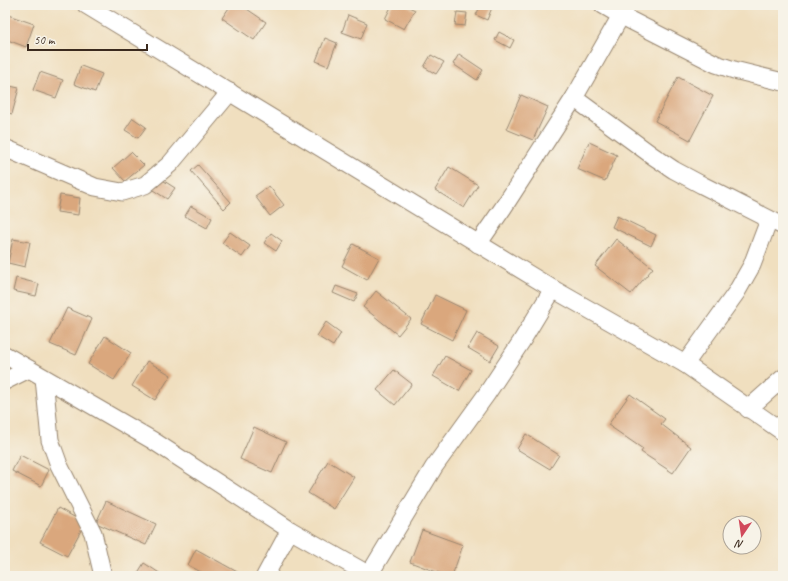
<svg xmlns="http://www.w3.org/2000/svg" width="788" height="581" font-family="Caveat,sans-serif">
	<rect width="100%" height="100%" fill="#f7f3e8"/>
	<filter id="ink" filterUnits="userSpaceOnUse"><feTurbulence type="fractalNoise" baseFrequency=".025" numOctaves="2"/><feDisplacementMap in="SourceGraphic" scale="8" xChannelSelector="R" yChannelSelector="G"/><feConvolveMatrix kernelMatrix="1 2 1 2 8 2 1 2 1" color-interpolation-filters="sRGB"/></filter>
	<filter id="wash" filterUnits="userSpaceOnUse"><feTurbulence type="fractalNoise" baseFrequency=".012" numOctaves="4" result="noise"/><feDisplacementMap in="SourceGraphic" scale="16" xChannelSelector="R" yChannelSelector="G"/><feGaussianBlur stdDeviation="0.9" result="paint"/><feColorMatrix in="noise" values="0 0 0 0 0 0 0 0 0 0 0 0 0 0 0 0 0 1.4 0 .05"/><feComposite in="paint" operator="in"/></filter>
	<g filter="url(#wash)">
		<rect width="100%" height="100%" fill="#f0dfbf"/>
		<g id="blocks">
			<!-- building -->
			<g fill="#daa77d">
				<path d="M 231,5 L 241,5 L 266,22 L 254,40 L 222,18 Z"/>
				<path d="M 304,5 L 315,5 L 312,10 Z"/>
				<path d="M 392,5 L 405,5 L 415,10 L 404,29 L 385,19 Z"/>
				<path d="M 481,5 L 493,5 L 487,20 L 476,15 Z"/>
				<path d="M 457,12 L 467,13 L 465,26 L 455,25 Z"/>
				<path d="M 5,14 L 34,24 L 26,47 L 5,39 Z"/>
				<path d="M 348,15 L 367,23 L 361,39 L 342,32 Z"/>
				<path d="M 499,32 L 514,40 L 510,48 L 495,40 Z"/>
				<path d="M 325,38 L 337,43 L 328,66 L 316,61 Z"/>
				<path d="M 459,54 L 483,70 L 477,80 L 453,64 Z"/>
				<path d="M 431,55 L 444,62 L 436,74 L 424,67 Z"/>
				<path d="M 81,66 L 102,74 L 95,92 L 74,84 Z"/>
				<path d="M 40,72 L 63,80 L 56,98 L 33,90 Z"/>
				<path d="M 678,77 L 713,96 L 690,140 L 655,121 Z"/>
				<path d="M 5,85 L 19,88 L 12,114 L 5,112 Z"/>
				<path d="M 521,95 L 548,107 L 533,140 L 506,129 Z"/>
				<path d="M 133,118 L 146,127 L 138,138 L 125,130 Z"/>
				<path d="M 589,142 L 617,155 L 605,181 L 577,169 Z"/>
				<path d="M 131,152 L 144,165 L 125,181 L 113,168 Z"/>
				<path d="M 198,165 L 231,202 L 224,209 L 191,171 Z"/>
				<path d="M 449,167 L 478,185 L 464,208 L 435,190 Z"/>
				<path d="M 161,179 L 175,188 L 167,199 L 153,190 Z"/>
				<path d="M 269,186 L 284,205 L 270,216 L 255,196 Z"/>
				<path d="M 60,195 L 80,198 L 78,215 L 57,212 Z"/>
				<path d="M 191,206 L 212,218 L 207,228 L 185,216 Z"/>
				<path d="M 617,216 L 656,235 L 651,246 L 612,227 Z"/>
				<path d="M 230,232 L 250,246 L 242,257 L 222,243 Z"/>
				<path d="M 271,233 L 282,241 L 276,251 L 264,243 Z"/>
				<path d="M 13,239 L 30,242 L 25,267 L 8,263 Z"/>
				<path d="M 616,239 L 653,268 L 631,294 L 595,266 Z"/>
				<path d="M 353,244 L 379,258 L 367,280 L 342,266 Z"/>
				<path d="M 16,278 L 39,284 L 36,296 L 13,291 Z"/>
				<path d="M 336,286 L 358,294 L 354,302 L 333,293 Z"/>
				<path d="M 376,291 L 411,319 L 398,335 L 363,307 Z"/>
				<path d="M 435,295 L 466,310 L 452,340 L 421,324 Z"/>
				<path d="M 67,308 L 92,319 L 76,355 L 50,344 Z"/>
				<path d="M 326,322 L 341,333 L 333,346 L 317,336 Z"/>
				<path d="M 477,333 L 499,346 L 490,361 L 468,348 Z"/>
				<path d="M 105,336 L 131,353 L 114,380 L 88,364 Z"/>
				<path d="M 445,356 L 471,370 L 459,391 L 433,376 Z"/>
				<path d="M 147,361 L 171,375 L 155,400 L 132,386 Z"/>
				<path d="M 394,370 L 412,384 L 395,405 L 377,390 Z"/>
				<path d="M 630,394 L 665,419 L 661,424 L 691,447 L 673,473 L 641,452 L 643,449 L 608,425 Z"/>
				<path d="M 254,427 L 286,442 L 272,473 L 240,459 Z"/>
				<path d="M 526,434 L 559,455 L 550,469 L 517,449 Z"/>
				<path d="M 20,455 L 49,470 L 41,486 L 12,471 Z"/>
				<path d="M 328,461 L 354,477 L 334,509 L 308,493 Z"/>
				<path d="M 106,501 L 156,524 L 146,545 L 96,523 Z"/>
				<path d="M 58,508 L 85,523 L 67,556 L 40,542 Z"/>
				<path d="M 422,530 L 463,545 L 452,576 L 447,576 L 410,562 Z"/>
				<path d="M 196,549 L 239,573 L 238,576 L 208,576 L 188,565 Z"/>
				<path d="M 144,563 L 164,576 L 136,576 Z"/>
			</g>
		</g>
	</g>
	<g filter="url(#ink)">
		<use href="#blocks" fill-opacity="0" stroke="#96846e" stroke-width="1"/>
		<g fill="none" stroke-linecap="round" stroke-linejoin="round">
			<!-- minor casing -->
			<g stroke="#96846e" stroke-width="19">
				<g id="minor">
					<path d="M 86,5 L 553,289 L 685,364 L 783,432"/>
					<path d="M 603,5 L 620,15 L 716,64 L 734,70 L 783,82"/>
					<path d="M 574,98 L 653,156 L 674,170 L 702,185 L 783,226"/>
					<path d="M 5,148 L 95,187 L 122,192 L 145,185 L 170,164 L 230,92"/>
					<path d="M 478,244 L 503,208 L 574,98 L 627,5"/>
					<path d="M 5,355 L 152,440 L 290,530 L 371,576"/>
					<path d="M 685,364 L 736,293 L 752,265 L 769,220"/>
					<path d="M 44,378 L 50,440 L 59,465 L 93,533 L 103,576"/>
					<path d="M 5,381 L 29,369"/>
					<path d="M 748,409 L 783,378"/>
					<path d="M 369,575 L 434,467 L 486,395 L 521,342 L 553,289"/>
					<path d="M 265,576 L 290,530"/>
				</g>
			</g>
			<!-- minor -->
			<use href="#minor" stroke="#fff" stroke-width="17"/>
		</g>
	</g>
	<!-- margin -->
	<rect width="788" height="581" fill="none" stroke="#f7f3e8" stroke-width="20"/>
	<!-- north arrow -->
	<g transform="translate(742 535) rotate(193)"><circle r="19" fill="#f7f3e8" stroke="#aca397"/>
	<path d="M0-3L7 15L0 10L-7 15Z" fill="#d1495b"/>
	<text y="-6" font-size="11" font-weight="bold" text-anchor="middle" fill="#3b2a1e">N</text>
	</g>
	<!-- scale -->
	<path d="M28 44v6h119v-6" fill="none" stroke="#3b2a1e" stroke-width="2"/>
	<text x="34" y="44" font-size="12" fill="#3b2a1e" stroke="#f7f3e8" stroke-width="3" paint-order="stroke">50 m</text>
</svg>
